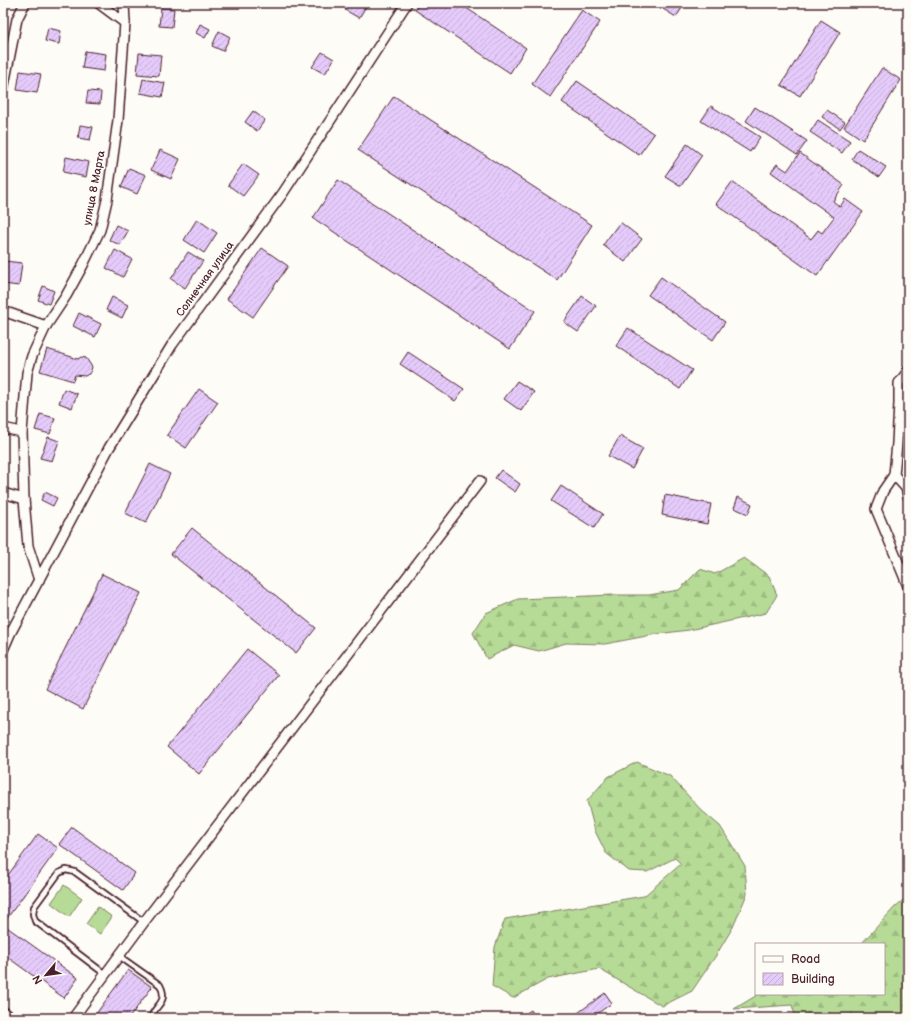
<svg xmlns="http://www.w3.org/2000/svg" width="911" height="1021" font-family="'Balsamiq Sans',sans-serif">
	<defs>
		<pattern id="forest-firs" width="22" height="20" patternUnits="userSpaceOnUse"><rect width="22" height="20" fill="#b6db96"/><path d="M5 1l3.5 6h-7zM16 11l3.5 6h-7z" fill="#9ebc81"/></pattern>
		<pattern id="building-hatch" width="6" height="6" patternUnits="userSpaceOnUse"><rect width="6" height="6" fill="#e5cbfb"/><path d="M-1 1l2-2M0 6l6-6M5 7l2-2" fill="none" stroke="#c6aed7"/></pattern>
	</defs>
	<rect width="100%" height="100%" fill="#fdfcf7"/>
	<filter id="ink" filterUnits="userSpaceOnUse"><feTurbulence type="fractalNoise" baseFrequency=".025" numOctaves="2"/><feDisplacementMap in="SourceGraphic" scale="8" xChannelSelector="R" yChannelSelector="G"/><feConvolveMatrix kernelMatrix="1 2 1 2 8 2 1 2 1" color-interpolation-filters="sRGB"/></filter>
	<g filter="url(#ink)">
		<!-- forest -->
		<g fill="url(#forest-firs)" stroke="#807d60">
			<path d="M 744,558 L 769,576 L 777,595 L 766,613 L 689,630 L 657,634 L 605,644 L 566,643 L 539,651 L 514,645 L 487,659 L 473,633 L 486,613 L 518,599 L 613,595 L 649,595 L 679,590 L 700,569 L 715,574 Z"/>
			<path d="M 637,762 L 670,776 L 701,810 L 720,826 L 745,866 L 747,894 L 733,927 L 715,957 L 692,991 L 662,1006 L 599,969 L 548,979 L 513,998 L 492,986 L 495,947 L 505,919 L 644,896 L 681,864 L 675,858 L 647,872 L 629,871 L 606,853 L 595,831 L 587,801 L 608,777 Z"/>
			<path d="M 908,896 L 908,1018 L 796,1018 L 792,1005 L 734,1009 L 759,994 L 884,994 L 884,944 L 861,944 L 895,907 Z"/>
		</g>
		<!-- park -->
		<g fill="#b6db96" stroke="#807d60">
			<path d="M 64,885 L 82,898 L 69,917 L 51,903 Z"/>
			<path d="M 98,907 L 112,917 L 100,934 L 86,924 Z"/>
		</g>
		<!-- building -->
		<g fill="url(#building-hatch)" stroke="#4a1f2b">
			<path d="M 349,3 L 368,3 L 359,18 L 345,10 Z"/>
			<path d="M 419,3 L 459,3 L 526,48 L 510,73 L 415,10 Z"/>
			<path d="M 666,3 L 681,3 L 684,5 L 676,17 L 663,9 Z"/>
			<path d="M 161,8 L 174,9 L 172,27 L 159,26 Z"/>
			<path d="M 582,10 L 600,22 L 550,97 L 532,84 Z"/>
			<path d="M 821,20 L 840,32 L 800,96 L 781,85 Z"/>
			<path d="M 200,24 L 210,29 L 205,38 L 196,33 Z"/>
			<path d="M 48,28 L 61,31 L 59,44 L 45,41 Z"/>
			<path d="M 219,31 L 230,37 L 223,51 L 212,46 Z"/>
			<path d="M 85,51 L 106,54 L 104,71 L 82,68 Z"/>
			<path d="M 322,52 L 334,59 L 325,74 L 312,67 Z"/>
			<path d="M 139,53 L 161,55 L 159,76 L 137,74 Z"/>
			<path d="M 882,68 L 901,80 L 863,140 L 844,127 Z"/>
			<path d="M 20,71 L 41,74 L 37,93 L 17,90 Z"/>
			<path d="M 143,79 L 165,83 L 162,97 L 140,93 Z"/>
			<path d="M 577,81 L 654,134 L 639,155 L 562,102 Z"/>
			<path d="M 88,91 L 101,92 L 100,104 L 86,103 Z"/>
			<path d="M 394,96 L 592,225 L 557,280 L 358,150 Z"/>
			<path d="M 711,106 L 760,137 L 750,152 L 701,121 Z"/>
			<path d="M 755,107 L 807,141 L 797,155 L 746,121 Z"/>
			<path d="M 827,110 L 845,122 L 840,129 L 822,117 Z"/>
			<path d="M 253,111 L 265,120 L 257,131 L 245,122 Z"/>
			<path d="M 818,120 L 850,141 L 842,153 L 810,132 Z"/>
			<path d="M 80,125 L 93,127 L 90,140 L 78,138 Z"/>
			<path d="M 687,144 L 702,155 L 681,186 L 665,176 Z"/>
			<path d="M 858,149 L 886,167 L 879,177 L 852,159 Z"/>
			<path d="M 160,150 L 180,159 L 171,179 L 151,170 Z"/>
			<path d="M 800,153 L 844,185 L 833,201 L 840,207 L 845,199 L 863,212 L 817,276 L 716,204 L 732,182 L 811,239 L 818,230 L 822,233 L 834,217 L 771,172 L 777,164 L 787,171 Z"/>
			<path d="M 66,157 L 89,162 L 86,177 L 63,172 Z"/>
			<path d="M 243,164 L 259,175 L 243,196 L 228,185 Z"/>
			<path d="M 129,168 L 146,175 L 137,194 L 121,187 Z"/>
			<path d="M 338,180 L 535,311 L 510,349 L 313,218 Z"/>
			<path d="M 197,219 L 217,233 L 204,253 L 184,240 Z"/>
			<path d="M 620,222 L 642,239 L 625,262 L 603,245 Z"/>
			<path d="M 116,225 L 128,231 L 120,245 L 109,240 Z"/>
			<path d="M 262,248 L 288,266 L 253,317 L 227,299 Z"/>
			<path d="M 115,250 L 132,259 L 123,277 L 106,268 Z"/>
			<path d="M 188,252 L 203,261 L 185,288 L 171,279 Z"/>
			<path d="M 5,261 L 22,263 L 19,286 L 3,284 Z"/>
			<path d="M 661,277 L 725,322 L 713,340 L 648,295 Z"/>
			<path d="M 43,286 L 54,291 L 49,304 L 38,300 Z"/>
			<path d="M 582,296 L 596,306 L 578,332 L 564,322 Z"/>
			<path d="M 112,297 L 128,305 L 122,318 L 106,310 Z"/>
			<path d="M 79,313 L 101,324 L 95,337 L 73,326 Z"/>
			<path d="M 628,328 L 692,370 L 680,389 L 616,346 Z"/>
			<path d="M 47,349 L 78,359 L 81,357 L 86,358 L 92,367 L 90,373 L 85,376 L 75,375 L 73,381 L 40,371 Z"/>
			<path d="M 408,352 L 464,389 L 455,401 L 400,364 Z"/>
			<path d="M 517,381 L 534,392 L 521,411 L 504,399 Z"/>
			<path d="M 64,389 L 77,394 L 72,408 L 59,403 Z"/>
			<path d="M 199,389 L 218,402 L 186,448 L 167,435 Z"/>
			<path d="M 40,414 L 55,418 L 50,434 L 35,430 Z"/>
			<path d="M 620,436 L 643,449 L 632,469 L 608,456 Z"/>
			<path d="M 48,437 L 59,441 L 52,461 L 40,458 Z"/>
			<path d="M 150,464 L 170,474 L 146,523 L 125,513 Z"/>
			<path d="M 501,470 L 520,484 L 515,492 L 495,478 Z"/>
			<path d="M 561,486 L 603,514 L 594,528 L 551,501 Z"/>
			<path d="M 45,492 L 57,498 L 53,506 L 41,500 Z"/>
			<path d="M 665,495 L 711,504 L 707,524 L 662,515 Z"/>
			<path d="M 738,497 L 752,504 L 748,514 L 734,508 Z"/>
			<path d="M 192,528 L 316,628 L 296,653 L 171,554 Z"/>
			<path d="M 102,574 L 141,593 L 83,709 L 45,689 Z"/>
			<path d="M 247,649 L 279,675 L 199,774 L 167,747 Z"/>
			<path d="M 72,827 L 135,873 L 123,890 L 59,844 Z"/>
			<path d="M 38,834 L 58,848 L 5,921 L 3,920 L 3,882 Z"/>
			<path d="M 4,925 L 78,978 L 64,998 L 3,954 L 3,927 Z"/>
			<path d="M 128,970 L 152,987 L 129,1018 L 93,1018 Z"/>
			<path d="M 605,993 L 612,1003 L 591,1018 L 571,1018 Z"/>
			<path d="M 531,1010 L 536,1018 L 519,1018 Z"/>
		</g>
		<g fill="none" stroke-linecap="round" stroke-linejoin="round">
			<!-- lane casing -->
			<g stroke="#4a1f2b" stroke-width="8">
				<g id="lane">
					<path d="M 119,956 L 160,985 C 169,1003 155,1004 151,1018"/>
					<path d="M 105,974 L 35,921 L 33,914 L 34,907 L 59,873 L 66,870 L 75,872 L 144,922"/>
					<path d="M 3,1009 L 15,1018"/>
				</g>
			</g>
			<!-- street casing -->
			<g stroke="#4a1f2b" stroke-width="12">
				<g id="street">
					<path d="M 98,3 L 125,23"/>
					<path d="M 3,90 L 17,19 L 25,3"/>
					<path d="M 3,311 L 46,326"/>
					<path d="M 3,428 L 22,432"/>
					<path d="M 894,475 L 897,443 L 899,403 L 899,383 L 908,371"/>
					<path d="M 3,493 L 24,499"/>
					<path d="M 908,496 L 906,488 L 894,475 L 883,491 L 876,509 L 908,586"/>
					<path d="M 39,580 L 28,546 L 24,499 L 22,432 L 27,373 L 32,356 L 46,326 L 66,296 L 83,265 L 100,230 L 107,200 L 118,120 L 125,23 L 124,3"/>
					<path d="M 3,650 L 10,634 L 109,448 L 172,345 L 283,193 L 407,3"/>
					<path d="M 73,1018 L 144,922 L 480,481"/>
				</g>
			</g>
			<!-- lane -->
			<use href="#lane" stroke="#fdfcf7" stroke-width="4.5"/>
			<!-- street -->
			<use href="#street" stroke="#fdfcf7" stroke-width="9"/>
		</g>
	</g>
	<g text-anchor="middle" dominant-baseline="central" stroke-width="3.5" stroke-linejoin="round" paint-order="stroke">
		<!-- street labels -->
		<g font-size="11" fill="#4a1f2b" stroke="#fdfcf7">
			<text transform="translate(94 188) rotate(-79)">улица 8 Марта</text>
			<text transform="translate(205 279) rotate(-54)">Солнечная улица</text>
		</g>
	</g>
	<!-- margin -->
	<rect width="911" height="1021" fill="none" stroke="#fdfcf7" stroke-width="16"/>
	<rect x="8" y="8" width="895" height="1005" fill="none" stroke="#4a1f2b" stroke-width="1.5" filter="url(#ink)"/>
	<!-- legend -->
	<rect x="755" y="943" width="130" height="52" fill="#fdfcf7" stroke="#b5a4a5"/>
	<rect x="763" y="956" width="20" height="6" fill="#fdfcf7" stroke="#b5a4a5"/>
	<text x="791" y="963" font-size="12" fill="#4a1f2b">Road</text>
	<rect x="763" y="973" width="20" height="12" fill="url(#building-hatch)" stroke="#b5a4a5"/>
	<text x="791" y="983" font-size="12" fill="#4a1f2b">Building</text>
	<!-- north arrow -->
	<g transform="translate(46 975) rotate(241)" stroke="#fdfcf7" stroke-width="3" paint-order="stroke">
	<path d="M0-3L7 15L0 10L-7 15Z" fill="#4a1f2b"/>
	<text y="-6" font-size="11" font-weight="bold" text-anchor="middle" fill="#4a1f2b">N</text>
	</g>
</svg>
